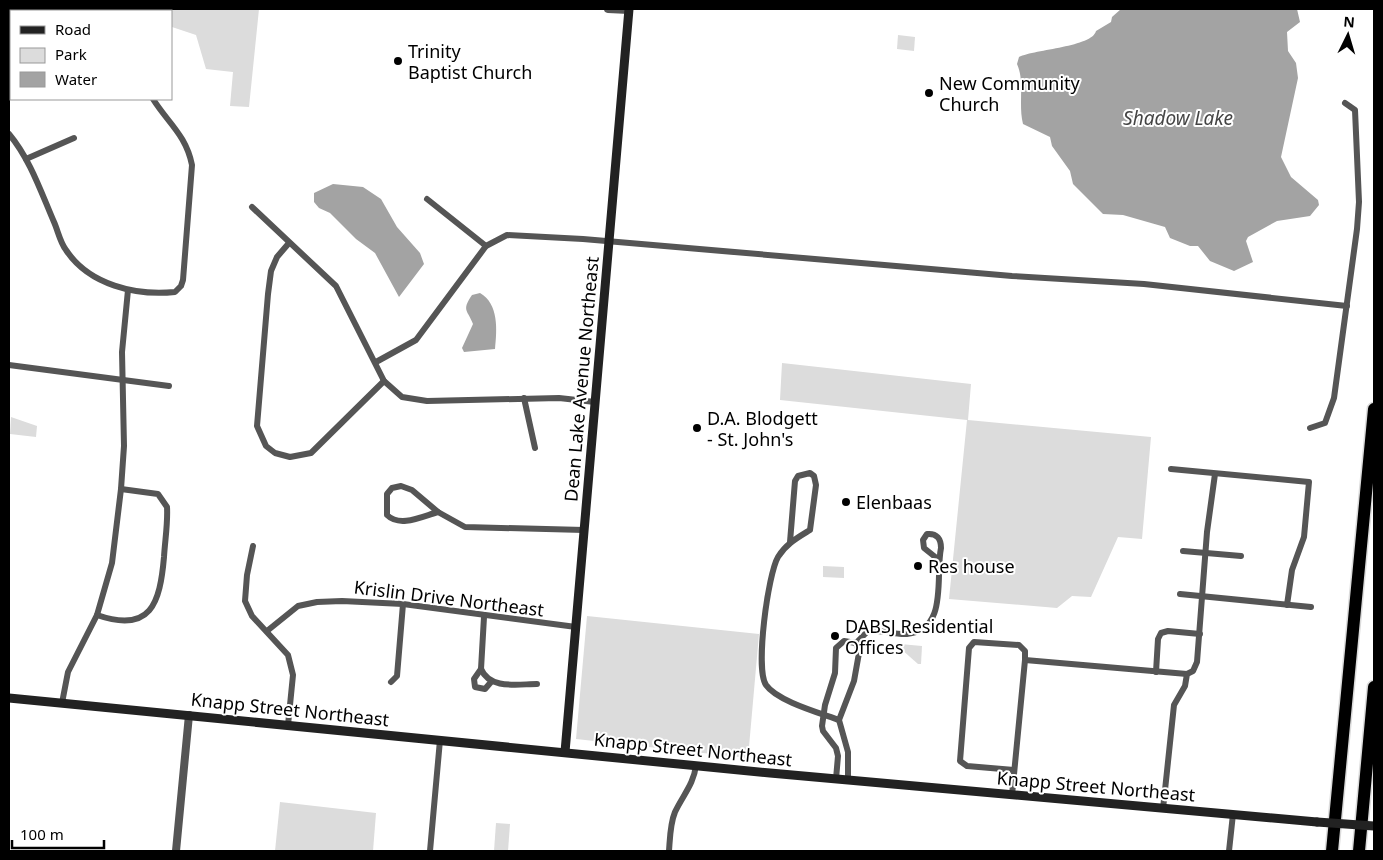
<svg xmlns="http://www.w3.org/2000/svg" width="1383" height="860" font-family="'Noto Sans',sans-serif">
	<rect width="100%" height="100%" fill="#fff"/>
	<!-- green -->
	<g fill="#dcdcdc">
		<path d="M 158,9 L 259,9 L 249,107 L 230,106 L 233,72 L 206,69 L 196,35 L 172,27 L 171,11 L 160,11 Z"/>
		<path d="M 898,35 L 915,37 L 914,51 L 897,49 Z"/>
		<path d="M 782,363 L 971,384 L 968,420 L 1151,437 L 1142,539 L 1118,537 L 1091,597 L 1072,596 L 1057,608 L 949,599 L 967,420 L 780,400 Z"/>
		<path d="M 11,417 L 37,426 L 36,437 L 10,434 Z"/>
		<path d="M 823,566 L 844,567 L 844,578 L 823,577 Z"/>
		<path d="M 587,616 L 759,634 L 748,758 L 576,739 Z"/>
		<path d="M 900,644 L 922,646 L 921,664 L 918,664 L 901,649 Z"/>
		<path d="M 280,802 L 376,813 L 373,851 L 275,851 Z"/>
		<path d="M 496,823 L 510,824 L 508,851 L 494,851 Z"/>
	</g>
	<!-- water -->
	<g fill="#a3a3a3">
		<path d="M 1121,9 L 1297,9 L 1300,22 L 1287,32 L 1288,51 L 1296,63 L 1298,78 L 1281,157 L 1291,177 L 1318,200 L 1319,205 L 1310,216 L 1277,221 L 1248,237 L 1246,241 L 1253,262 L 1234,271 L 1210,261 L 1198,246 L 1190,246 L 1170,238 L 1165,227 L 1123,215 L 1103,214 L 1073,184 L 1070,171 L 1052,146 L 1050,137 L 1023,124 C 1018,104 1025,81 1017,64 L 1019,57 C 1036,49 1092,47 1096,31 L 1111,22 L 1112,17 Z"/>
		<path d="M 333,184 L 363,187 L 381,199 L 397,227 L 420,253 L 424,264 L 399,297 L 375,253 L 356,239 L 330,213 L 319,208 L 314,202 L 314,193 Z"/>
		<path d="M 480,293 C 499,304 497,330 495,349 L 464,352 L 462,348 L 473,324 C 468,310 461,311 472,295 Z"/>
	</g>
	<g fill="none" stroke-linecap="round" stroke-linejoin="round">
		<!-- motorway casing -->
		<g stroke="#dbdbdb" stroke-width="15">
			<g id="motorway">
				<path d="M 1332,851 L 1374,409"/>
				<path d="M 1359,851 L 1374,687"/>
			</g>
		</g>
		<!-- minor -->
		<g stroke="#555" stroke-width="6">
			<path d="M 100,9 L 101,11"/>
			<path d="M 9,64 L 11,63"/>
			<path d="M 9,134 C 30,159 41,192 54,222 C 58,231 60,242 66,250 C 89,285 136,296 175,292 L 181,286 L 183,280 L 192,165 C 186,135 168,123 153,99"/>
			<path d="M 26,159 L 74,138"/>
			<path d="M 427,199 L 486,246"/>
			<path d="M 252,207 L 336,286 L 384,381 L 402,397 L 427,401 L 559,398 L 595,402"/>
			<path d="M 289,243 L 277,257 L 271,271 L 268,294 L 257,426 L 266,446 L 275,453 L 290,457 L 311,453 L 384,381"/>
			<path d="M 376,362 L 416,340 L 486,246 L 507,235 L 583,239 L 1012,276 L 1144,284 L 1347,306"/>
			<path d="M 9,365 L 169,386"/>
			<path d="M 524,398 L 535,448"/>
			<path d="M 1310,428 L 1325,423 L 1334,398 L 1357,229 L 1359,202 L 1355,110 L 1345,103"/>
			<path d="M 1171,469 L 1309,482 L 1304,537 L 1292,570 L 1287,605"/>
			<path d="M 401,486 L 412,490 L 438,512 C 423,516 400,528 387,515 L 387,494 L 392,488 Z"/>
			<path d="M 438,512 L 465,527 L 584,530"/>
			<path d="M 790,542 L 795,481 L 798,476 L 810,473 L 814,476 L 816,485 L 810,530 C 797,538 786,544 778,557 C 768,574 755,669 766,685 C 777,701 820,713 839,720"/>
			<path d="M 253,546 L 247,575 L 245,601 L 252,616 L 288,655 L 293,675 L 288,725"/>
			<path d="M 1183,551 L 1241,556"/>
			<path d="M 1180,594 L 1311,607"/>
			<path d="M 97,615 C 151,634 160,603 164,557 C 165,540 168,523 167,507 L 158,494 L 121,489"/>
			<path d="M 484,617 L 481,669 C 490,690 518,684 537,684"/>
			<path d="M 267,631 L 298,606 L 317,602 L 342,601 L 403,604 L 576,627"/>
			<path d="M 856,643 L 868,631 C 881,629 894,635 907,634 C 949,630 935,576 941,548 C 941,539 937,533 927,534 L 923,540 L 924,548 L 939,560"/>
			<path d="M 481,669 L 474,679 L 475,687 L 485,689 L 491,682"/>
			<path d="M 1156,672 L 1158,639 L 1161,633 L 1168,631 L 1200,634"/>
			<path d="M 391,682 L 397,676 L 403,604"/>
			<path d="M 62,703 L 68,672 L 97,615 L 112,563 L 121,489 L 124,446 L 122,352 L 128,290"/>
			<path d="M 1014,770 L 967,766 L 960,761 L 969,648 L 974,642 L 1019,645 L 1025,651 L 1025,660 L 1187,674"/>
			<path d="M 836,779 L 838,756 L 836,748 L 823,731 L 822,726 L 825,705 L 835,673 L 836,648 L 844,641 L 856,643"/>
			<path d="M 848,780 L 848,752 L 839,720 L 854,681 L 859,653 L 856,643"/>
			<path d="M 1012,795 L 1025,660"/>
			<path d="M 1163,809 L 1174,705 L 1185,686 L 1187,674 L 1193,671 L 1197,662 L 1207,532 L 1215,474"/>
			<path d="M 430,851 L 440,740"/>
			<path d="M 669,851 C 670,838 670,824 675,812 C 683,795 694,784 696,765"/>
			<path d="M 1229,851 L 1233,814"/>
		</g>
		<!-- tertiary -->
		<g stroke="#555" stroke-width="8">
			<path d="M 608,9 L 629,10"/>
			<path d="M 176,851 L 189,715"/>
		</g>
		<!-- secondary -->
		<g stroke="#222" stroke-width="9">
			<path d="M 9,698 L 770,773 L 1317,822"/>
			<path d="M 565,752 L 629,9"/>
		</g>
		<!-- motorway -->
		<use href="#motorway" stroke="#000" stroke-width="12"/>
		<!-- secondary-bridge -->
		<path stroke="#222" stroke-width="9" d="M 1317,822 L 1374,826"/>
	</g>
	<!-- markers -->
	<g fill="#000" stroke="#fff" stroke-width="2">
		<circle cx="398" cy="61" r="5"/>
		<circle cx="929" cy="93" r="5"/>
		<circle cx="697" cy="428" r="5"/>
		<circle cx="846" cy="502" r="5"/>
		<circle cx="918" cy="566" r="5"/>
		<circle cx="835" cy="636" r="5"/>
	</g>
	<g text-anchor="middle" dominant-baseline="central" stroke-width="4" stroke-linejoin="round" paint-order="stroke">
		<!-- poi labels -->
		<g font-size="18" fill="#000" stroke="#fff" text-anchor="start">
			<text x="408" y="51">Trinity<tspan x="408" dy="21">Baptist Church</tspan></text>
			<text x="939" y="83">New Community<tspan x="939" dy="21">Church</tspan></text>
			<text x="707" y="418">D.A. Blodgett<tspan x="707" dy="21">- St. John's</tspan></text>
			<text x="856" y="502">Elenbaas</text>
			<text x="928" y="566">Res house</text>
			<text x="845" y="626">DABSJ Residential<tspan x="845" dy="21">Offices</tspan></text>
		</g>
		<!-- street labels -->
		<g font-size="18" fill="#000" stroke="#fff">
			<text transform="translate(581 379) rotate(-85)">Dean Lake Avenue Northeast</text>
			<text transform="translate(449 598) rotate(7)">Krislin Drive Northeast</text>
			<text transform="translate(290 709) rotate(6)">Knapp Street Northeast</text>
			<text transform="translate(693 749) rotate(6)">Knapp Street Northeast</text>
			<text transform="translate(1096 786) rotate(5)">Knapp Street Northeast</text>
		</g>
		<!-- water labels -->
		<g font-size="19" font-style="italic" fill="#444" stroke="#fff">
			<text x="1178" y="118">Shadow Lake</text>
		</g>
	</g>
	<!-- border -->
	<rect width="1383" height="860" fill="none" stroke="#000000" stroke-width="20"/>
	<!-- legend -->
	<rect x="10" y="10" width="162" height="90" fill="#ffffff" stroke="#999999"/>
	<rect x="20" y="26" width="25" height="8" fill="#222222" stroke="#999999"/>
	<text x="55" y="35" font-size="15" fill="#000000">Road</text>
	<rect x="20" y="48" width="25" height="15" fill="#dcdcdc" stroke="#999999"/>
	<text x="55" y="60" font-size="15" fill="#000000">Park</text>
	<rect x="20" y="72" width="25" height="15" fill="#a3a3a3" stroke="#999999"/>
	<text x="55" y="85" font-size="15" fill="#000000">Water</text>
	<!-- north arrow -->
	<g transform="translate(1348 35) rotate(5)" stroke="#ffffff" stroke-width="4" paint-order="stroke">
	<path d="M0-4L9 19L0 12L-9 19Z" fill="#000000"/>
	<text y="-8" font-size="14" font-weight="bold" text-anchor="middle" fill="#000000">N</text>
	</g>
	<!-- scale -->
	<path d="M12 840v8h92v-8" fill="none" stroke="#000000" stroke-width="2.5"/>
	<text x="20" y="840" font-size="15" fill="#000000" stroke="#ffffff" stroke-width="4" paint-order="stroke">100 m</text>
</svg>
